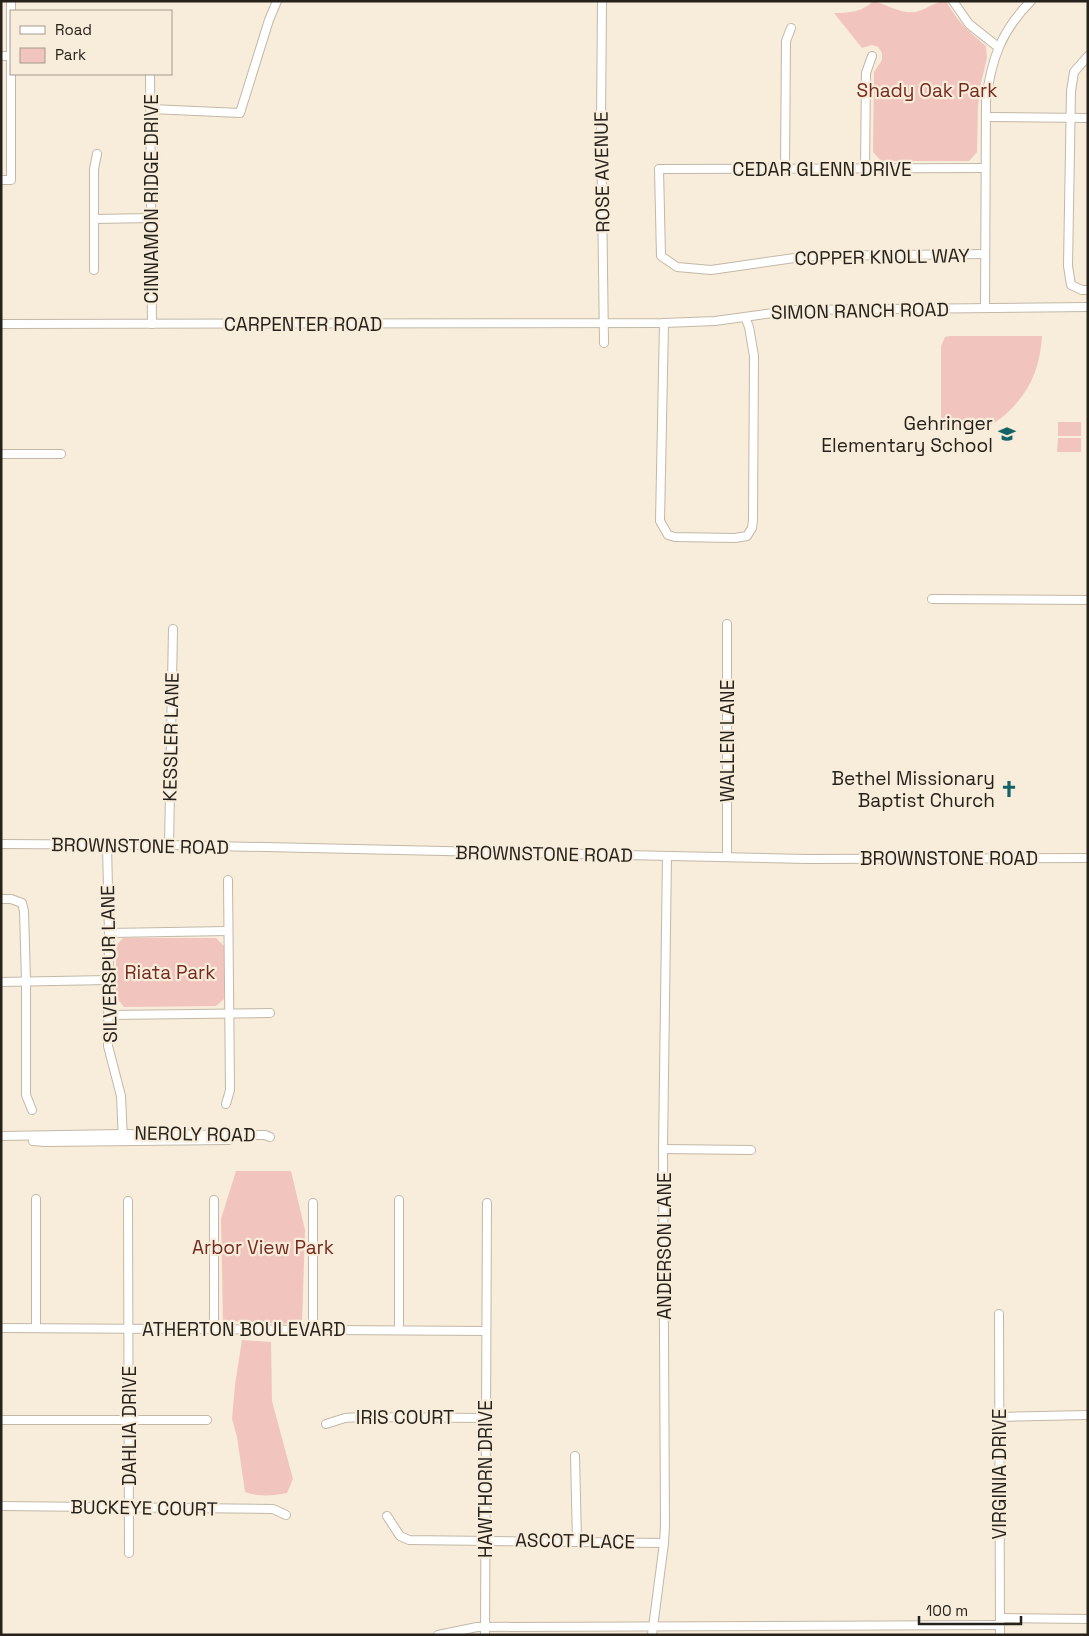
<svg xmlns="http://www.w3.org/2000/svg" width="1089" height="1636" font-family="'Space Grotesk',sans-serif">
	<rect width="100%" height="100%" fill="#f8ecda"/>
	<!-- green -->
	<g fill="#f1c5bd">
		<path d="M 873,1 C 886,4 901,14 915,12 C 926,10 935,1 946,1 C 956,20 969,32 986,46 L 987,58 L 981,83 L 978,106 L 977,152 L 969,161 L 881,161 L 873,152 L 874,72 L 882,60 L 882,53 L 878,47 L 872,45 L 862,48 L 834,13 C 848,13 863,12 873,1 Z"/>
		<path d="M 950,336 L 1042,336 C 1040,368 1030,392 1006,414 C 1000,419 991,426 983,428 C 970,431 954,429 941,429 L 941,346 L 945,337 Z"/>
		<rect x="1058" y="422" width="23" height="14"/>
		<path d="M 1058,438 L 1081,438 L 1081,452 L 1057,452 Z"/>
		<path d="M 123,938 L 216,938 L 224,946 L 224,999 L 216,1006 L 124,1007 L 116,997 L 116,946 Z"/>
		<path d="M 236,1171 L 291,1171 L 305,1230 L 302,1324 L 223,1321 L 221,1219 Z"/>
		<path d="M 242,1340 L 271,1342 L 272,1401 L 293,1479 L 287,1493 C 271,1496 260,1497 245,1492 L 237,1437 L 232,1419 L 235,1385 Z"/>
	</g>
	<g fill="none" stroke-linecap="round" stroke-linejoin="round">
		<!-- minor casing -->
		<g stroke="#c3b8a7" stroke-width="10">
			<g id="minor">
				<path d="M 602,1 L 601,121 L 604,343"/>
				<path d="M 953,1 L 969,24 L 998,47"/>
				<path d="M 1,56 L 11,56"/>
				<path d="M 1088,56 L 1074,72 L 1071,91 L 1068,266 L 1071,285 L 1082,290 L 1088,290"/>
				<path d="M 150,74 L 152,324"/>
				<path d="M 151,109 L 240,113 L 269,20 L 277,1"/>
				<path d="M 986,117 L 1088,118"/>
				<path d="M 985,168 L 659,169 L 661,256 L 677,267 L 711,270 L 808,256 L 985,254"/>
				<path d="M 785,169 L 786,41 L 791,28"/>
				<path d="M 865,169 L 866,73 L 872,56"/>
				<path d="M 1,180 L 11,180 L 11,1"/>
				<path d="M 94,219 L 151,218"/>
				<path d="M 94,270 L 94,169 L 97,154"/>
				<path d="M 985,308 L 986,101 C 991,60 1001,31 1031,1"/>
				<path d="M 664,323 L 660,521 L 668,535 L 675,537 L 735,538 L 747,536 L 752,528 L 753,520 L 754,356 L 749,327 L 745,317"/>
				<path d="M 1,324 L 664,323 L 715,321 L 795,310 L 1088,307"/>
				<path d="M 1,454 L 61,454"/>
				<path d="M 932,599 L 1088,600"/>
				<path d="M 1,844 L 169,845 L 807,859 L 1088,858"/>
				<path d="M 107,845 L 109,933 L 108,1046 L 121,1096 L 123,1141"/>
				<path d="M 169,845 L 173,629"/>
				<path d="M 727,857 L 727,624"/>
				<path d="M 1,899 L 11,899 L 22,903 L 24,911 L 26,981 L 26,1095 L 32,1110"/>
				<path d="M 109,933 L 228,931"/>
				<path d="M 1,982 L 108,980"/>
				<path d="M 108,1015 L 270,1013"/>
				<path d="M 226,1104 L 230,1090 L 228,880"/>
				<path d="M 1,1136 L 122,1134 L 265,1135 L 270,1137"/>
				<path d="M 33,1141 L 45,1142 L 229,1140"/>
				<path d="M 663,1149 L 751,1150"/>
				<path d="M 214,1200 L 214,1329"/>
				<path d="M 399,1200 L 399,1330"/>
				<path d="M 128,1201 L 129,1553"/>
				<path d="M 999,1314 L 1000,1635"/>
				<path d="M 1,1328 L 486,1331"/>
				<path d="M 36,1328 L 36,1199"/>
				<path d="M 313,1330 L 313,1203"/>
				<path d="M 999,1417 L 1088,1415"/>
				<path d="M 1,1420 L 207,1420"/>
				<path d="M 326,1424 L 345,1418 L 360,1417 L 486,1418"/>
				<path d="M 575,1456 L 577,1541"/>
				<path d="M 1,1506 L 273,1509 L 286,1515"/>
				<path d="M 387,1516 L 400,1536 L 409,1540 L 664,1543"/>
				<path d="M 1000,1618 L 1088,1619"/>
				<path d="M 438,1635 L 477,1627 L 1000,1625"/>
				<path d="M 485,1635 L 487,1203"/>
				<path d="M 652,1635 L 664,1543 L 665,1525 L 663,1149 L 667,856"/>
			</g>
		</g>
		<!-- minor -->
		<use href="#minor" stroke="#fff" stroke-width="8"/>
	</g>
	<!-- icons -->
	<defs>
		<g id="school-bare" transform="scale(1.35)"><path d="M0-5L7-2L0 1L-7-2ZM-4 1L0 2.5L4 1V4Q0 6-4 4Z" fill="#136367" stroke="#f8ecda" stroke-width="2.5" paint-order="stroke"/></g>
		<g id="church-bare" transform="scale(1.35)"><path d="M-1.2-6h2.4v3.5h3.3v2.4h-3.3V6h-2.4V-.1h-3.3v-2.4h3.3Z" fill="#136367" stroke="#f8ecda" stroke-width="2.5" paint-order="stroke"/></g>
	</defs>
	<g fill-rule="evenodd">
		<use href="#school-bare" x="1007" y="434"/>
		<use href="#church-bare" x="1009" y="789"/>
	</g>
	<g text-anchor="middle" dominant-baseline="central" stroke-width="4.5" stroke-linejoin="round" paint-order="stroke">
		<!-- park labels -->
		<g font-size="19" fill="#742a20" stroke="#f8ecda">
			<text x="927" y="90">Shady Oak Park</text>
			<text x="170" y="972">Riata Park</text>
			<text x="263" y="1247">Arbor View Park</text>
		</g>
		<!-- street labels -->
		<g font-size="19" fill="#26221b" stroke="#f8ecda">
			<text x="822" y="169">CEDAR GLENN DRIVE</text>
			<text transform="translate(602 172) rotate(-91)">ROSE AVENUE</text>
			<text transform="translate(151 199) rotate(-90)">CINNAMON RIDGE DRIVE</text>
			<text transform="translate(882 257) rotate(-1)">COPPER KNOLL WAY</text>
			<text transform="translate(860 311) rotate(-1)">SIMON RANCH ROAD</text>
			<text x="303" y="324">CARPENTER ROAD</text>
			<text transform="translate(171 737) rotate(-89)">KESSLER LANE</text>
			<text transform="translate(727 741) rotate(-90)">WALLEN LANE</text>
			<text transform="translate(140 846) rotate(1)">BROWNSTONE ROAD</text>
			<text transform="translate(544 854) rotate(1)">BROWNSTONE ROAD</text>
			<text x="949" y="858">BROWNSTONE ROAD</text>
			<text transform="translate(109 964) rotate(-91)">SILVERSPUR LANE</text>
			<text transform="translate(195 1134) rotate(1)">NEROLY ROAD</text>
			<text transform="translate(664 1246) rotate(-90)">ANDERSON LANE</text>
			<text x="244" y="1329">ATHERTON BOULEVARD</text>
			<text x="405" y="1417">IRIS COURT</text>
			<text transform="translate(129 1426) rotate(-90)">DAHLIA DRIVE</text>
			<text transform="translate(999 1474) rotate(-90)">VIRGINIA DRIVE</text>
			<text transform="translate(485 1479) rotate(-90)">HAWTHORN DRIVE</text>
			<text transform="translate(144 1508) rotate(1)">BUCKEYE COURT</text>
			<text transform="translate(575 1541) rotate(1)">ASCOT PLACE</text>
		</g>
		<!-- poi labels -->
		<g font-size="19" fill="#26221b" stroke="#f8ecda" text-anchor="end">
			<text x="993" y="423">Gehringer<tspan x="993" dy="22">Elementary School</tspan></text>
			<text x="995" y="778">Bethel Missionary<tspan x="995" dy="22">Baptist Church</tspan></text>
		</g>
	</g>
	<!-- border -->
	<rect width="1089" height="1636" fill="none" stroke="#26221b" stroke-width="5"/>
	<!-- legend -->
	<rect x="10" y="10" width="162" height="65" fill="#f8ecda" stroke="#a49b8e"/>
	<rect x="20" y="26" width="25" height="8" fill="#ffffff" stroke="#a49b8e"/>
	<text x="55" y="35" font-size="15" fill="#26221b">Road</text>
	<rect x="20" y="48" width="25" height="15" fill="#f1c5bd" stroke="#a49b8e"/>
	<text x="55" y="60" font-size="15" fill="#26221b">Park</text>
	<!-- scale -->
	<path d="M919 1616v8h102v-8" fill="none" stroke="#26221b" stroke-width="2.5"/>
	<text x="926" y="1616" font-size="15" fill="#26221b" stroke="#f8ecda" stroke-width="4" paint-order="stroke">100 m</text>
</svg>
